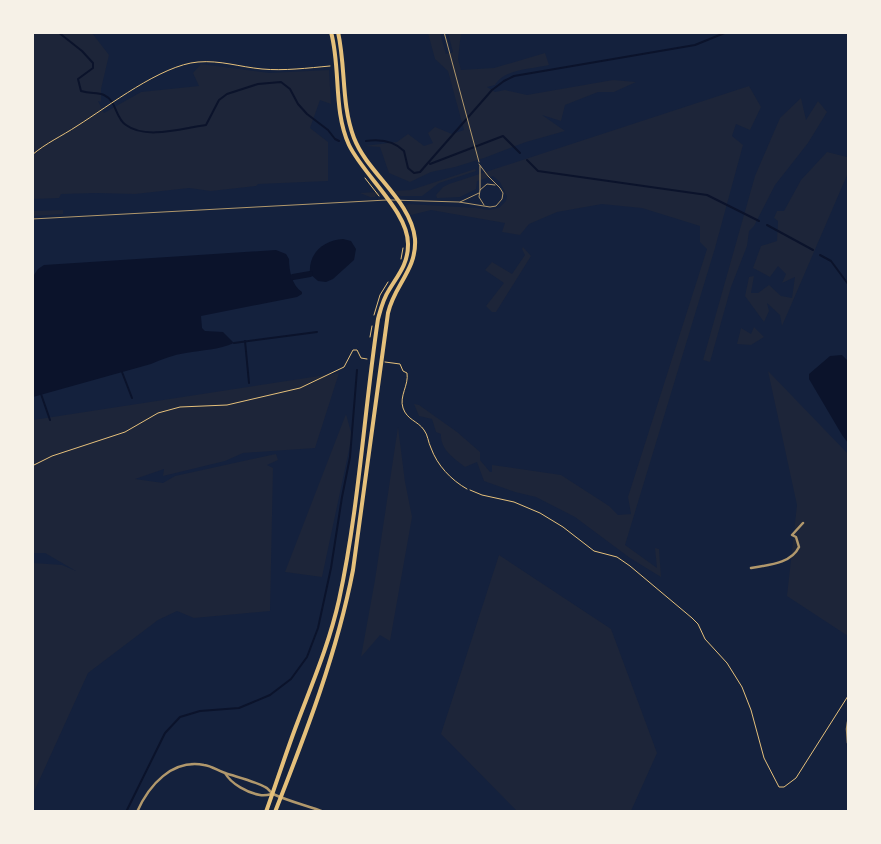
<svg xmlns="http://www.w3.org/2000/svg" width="881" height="844" font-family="Spectral,serif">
	<rect width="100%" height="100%" fill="#14213d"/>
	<!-- green -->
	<g fill="#1d2539">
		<path d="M 32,33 L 92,33 L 109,55 L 101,89 L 101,102 L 98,101 L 104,113 L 141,92 L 199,86 L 193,73 L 201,64 L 269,73 L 329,70 L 331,104 L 320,100 L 310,128 L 328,142 L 328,181 L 258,184 L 256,186 L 211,191 L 189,188 L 135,194 L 96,193 L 61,194 L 59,198 L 33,199 Z"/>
		<path d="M 428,33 L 440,33 L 446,54 L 453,52 L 448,33 L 461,33 L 458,59 L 461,70 L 494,68 L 545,53 L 549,65 C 532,69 504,69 495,85 L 487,87 L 495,92 L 505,90 L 527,95 L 613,80 L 636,82 L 614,92 L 598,92 L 565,105 L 561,121 L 542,115 L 565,131 L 526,142 L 484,158 L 455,167 L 431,172 L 410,182 L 389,173 L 380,147 L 364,146 L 397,142 L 408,134 L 424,146 L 433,143 L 428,133 L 435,127 L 452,134 L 464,130 L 448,71 L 435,59 Z"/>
		<path d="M 749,86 L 761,107 L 750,130 L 736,124 L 732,136 L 743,145 L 715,248 L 625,545 L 657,568 L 655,548 L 659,549 L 661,577 L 630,558 L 575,517 L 536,497 L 515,492 L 484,481 L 477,462 L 465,467 C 453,458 440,449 441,434 L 436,432 L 432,419 L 419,416 L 414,404 L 419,405 L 457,432 L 480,452 L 480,460 L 490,472 L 492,472 L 492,465 L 561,475 L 609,506 L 618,515 L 631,514 L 628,497 L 707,249 L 700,242 L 700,226 L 642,208 L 602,204 L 557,212 L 529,224 L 520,235 L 502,232 L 505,223 L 431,210 L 411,215 L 405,206 L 409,204 L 477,208 L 489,210 L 499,208 L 506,201 L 507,196 L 500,182 L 493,176 L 477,181 L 476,189 L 460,197 L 439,198 L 437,198 L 436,195 L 443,187 L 449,184 Z"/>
		<path d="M 801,98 L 806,120 L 818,101 L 827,112 L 808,143 L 775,185 L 754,226 L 749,231 L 747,246 L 731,287 L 710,362 L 703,360 L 755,176 L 780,118 Z"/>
		<path d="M 827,152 L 847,157 L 848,173 L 782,326 L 780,315 L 767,303 L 769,311 L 764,322 L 745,296 L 749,277 L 754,276 L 751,293 L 758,293 L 769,285 L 781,296 L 792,298 L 795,277 L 782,283 L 786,274 L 778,266 L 770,277 L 753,268 L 761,246 L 777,241 L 778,221 L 774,218 L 777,211 L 784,211 L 801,180 Z"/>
		<path d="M 475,169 L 476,171 L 439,183 L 422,196 L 401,196 L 396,194 L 376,195 L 375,197 L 370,197 L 360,193 L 411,190 Z"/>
		<path d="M 63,210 L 63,214 L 33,216 L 33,211 Z"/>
		<path d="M 523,247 L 531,256 L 496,312 L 492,312 L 486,306 L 504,283 L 485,270 L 492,262 L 512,274 L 525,255 L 522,249 Z"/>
		<path d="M 754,327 L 764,337 L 751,345 L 737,344 L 741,328 L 751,334 Z"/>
		<path d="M 768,371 L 848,454 L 848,636 L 787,596 L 797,505 Z"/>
		<path d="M 339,373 L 315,448 L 243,453 L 225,461 L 163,476 L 164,469 L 135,479 L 163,483 L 175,476 L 276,454 L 278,460 L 267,465 L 273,468 L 270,611 L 194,618 L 177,611 L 158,620 L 88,673 L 33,794 L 33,563 L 62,565 L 76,571 L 45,553 L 33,553 L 33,420 Z"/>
		<path d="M 346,414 L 352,436 L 322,577 L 285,572 Z"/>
		<path d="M 398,427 L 405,482 L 412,517 L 390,641 L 380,635 L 361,657 L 375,580 Z"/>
		<path d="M 499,555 L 611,629 L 657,753 L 631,811 L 517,811 L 441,734 Z"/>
	</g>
	<!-- water -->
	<g fill="#0b132b">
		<path d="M 343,239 L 351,241 L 356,249 L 354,260 L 333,279 L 326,282 L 318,281 L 310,274 C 308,253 324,240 343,239 Z"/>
		<path d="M 276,250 L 286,254 L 289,259 C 289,270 292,286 302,292 L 302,294 L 297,297 L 201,316 L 202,328 L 205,331 L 223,332 L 234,343 C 219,350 202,350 186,353 C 173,355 162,359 151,364 L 33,397 L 32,278 L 38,269 L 44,265 Z"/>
		<path d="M 842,355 L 848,361 L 848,443 L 842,435 L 809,379 L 809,374 L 830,356 Z"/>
	</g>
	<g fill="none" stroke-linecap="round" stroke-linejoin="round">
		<!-- stream -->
		<g stroke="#0b132b" stroke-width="2">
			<path d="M 58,32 L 82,51 L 93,63 L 93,68 L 78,79 L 81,91 C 91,94 97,92 104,95 C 117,101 115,118 126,125 C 146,140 183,128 206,125 L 219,100 L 227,94 L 258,84 L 281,82 L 290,89 L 298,104 L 307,114 L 328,130 L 335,139 L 339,141"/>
			<path d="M 366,141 C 380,139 394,141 404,151 L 408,168 L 414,173 L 420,172 L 492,90 L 504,81 L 514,76 L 695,45 L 727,32"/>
			<path d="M 527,160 L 538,171 L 707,195 L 759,221"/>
			<path d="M 430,164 L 503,136 L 520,153"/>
			<path d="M 767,225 L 813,250"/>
			<path d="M 820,255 L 831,261 L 848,284"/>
			<path d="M 245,341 L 249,383"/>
			<path d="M 234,343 L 317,332"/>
			<path d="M 122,372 L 132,398"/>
			<path d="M 41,394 L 50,420"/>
			<path d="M 126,812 L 165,733 L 180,717 L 200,711 L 239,708 L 270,695 L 291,679 L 307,657 L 318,628 L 331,568 L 342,497 L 350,457 L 357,370"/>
		</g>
		<!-- canal -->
		<path stroke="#0b132b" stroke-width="6" d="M 293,277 L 310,274"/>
		<!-- path -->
		<g stroke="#e5c07b" stroke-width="1">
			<path d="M 32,155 C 46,143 62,136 77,126 C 109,106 161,65 198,62 C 220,60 240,67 262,69 C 284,71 308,68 330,66"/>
			<path d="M 365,178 L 379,196"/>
			<path d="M 401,259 L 403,248"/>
			<path d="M 374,315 L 380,295 L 388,282"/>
			<path d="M 370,337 L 372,326"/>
			<path d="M 385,362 L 400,364 L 403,371 L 407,373 C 409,385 399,396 403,408 C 407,420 418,421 424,430 C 428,435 428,442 431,448 C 437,465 451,480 467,489"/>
			<path d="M 32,466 L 52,456 L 125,432 L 158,413 L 180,407 L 227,405 L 300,388 L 344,367 L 353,350 L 357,350 L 361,358 L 367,359"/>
			<path d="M 470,490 L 482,495 L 514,502 L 540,513 L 563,527 L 594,551 L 617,557 L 630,566 L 692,618 L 698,624 L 705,639 L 727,663 L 742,687 L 751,710 L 764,758 L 779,787 L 784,787 L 796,778 L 848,696"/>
		</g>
		<!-- service -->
		<g stroke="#b1986c" stroke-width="1">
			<path d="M 444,32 L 479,162"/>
			<path d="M 480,166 L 480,190"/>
			<path d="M 391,200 L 459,202 L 490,207 L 496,206 L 502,199 L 503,193 L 500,188 L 488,176 L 479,164"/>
			<path d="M 460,202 L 479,193"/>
			<path d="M 484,205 L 479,197 L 480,190 L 487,184 L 495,185"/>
			<path d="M 32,219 L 387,200"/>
		</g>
		<!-- minor -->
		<g stroke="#b1986c" stroke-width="2.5">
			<path d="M 751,568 C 767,565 791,564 799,547 L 796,537 L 792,535 L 803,523"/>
			<path d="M 848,722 L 847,729 L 848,743"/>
			<path d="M 225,773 C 231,784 248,793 260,795 C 264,796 268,795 272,794"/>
			<path d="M 137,812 C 149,785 172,759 204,765 C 212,766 218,771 225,773 C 237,777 254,781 265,787 C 268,788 270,792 273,794 C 288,801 308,806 324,812"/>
		</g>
		<!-- secondary -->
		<g stroke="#e5c07b" stroke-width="4">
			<path d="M 266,812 C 276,784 285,756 295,729 C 311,686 329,645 339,600 C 359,508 364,412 378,319 C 381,308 383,299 389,290 C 398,275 408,264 408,245 C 409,212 364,176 349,145 C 333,110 341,69 331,32"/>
			<path d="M 275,812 C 306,733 337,653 353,570 L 388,313 C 394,285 417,270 415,239 C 411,200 368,174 354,138 C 341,104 346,68 338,32"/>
		</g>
	</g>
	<!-- border -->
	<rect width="881" height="844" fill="none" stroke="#f6f1e7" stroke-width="68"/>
</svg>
